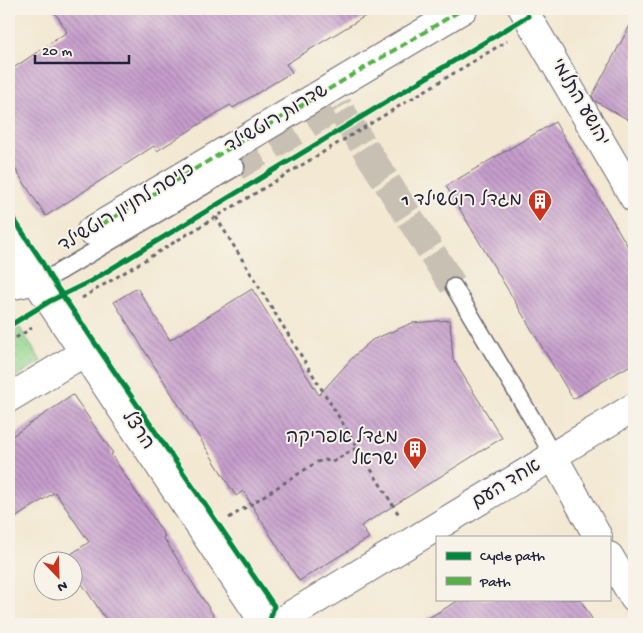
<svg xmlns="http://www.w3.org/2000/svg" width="643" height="633" font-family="'Gochi Hand','Playpen Sans Hebrew',sans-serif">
	<defs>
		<pattern id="park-dots" width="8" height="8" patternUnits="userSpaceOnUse" patternTransform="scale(1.25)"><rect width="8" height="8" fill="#92d68f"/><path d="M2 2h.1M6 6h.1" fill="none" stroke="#7eb77c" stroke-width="1.8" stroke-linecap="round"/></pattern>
		<pattern id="building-back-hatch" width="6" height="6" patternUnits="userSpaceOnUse" patternTransform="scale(1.25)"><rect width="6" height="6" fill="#c69ecc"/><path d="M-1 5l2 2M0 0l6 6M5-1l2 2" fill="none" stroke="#a080a7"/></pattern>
	</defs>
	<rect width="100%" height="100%" fill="#f7f3e8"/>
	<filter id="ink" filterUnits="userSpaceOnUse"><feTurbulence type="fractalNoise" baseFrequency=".02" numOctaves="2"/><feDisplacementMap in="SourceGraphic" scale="10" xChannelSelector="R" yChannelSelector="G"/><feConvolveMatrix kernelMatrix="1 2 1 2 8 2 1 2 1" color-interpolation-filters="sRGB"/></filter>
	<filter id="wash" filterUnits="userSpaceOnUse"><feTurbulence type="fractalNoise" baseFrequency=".0096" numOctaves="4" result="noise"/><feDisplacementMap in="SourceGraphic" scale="20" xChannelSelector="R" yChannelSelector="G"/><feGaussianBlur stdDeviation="1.12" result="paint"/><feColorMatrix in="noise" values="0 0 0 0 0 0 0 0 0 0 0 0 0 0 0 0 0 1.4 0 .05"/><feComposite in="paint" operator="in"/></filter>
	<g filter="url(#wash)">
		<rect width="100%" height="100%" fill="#f3e8d2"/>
		<!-- park -->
		<path fill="url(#park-dots)" stroke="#5a7c65" d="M 9,311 L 41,361 L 9,381 Z"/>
		<g id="blocks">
			<!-- building -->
			<g fill="url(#building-back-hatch)">
				<path d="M 53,9 L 377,9 L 286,64 L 292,72 L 233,108 L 230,105 L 157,151 L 154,146 L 46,216 L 9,160 L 9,71 L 67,32 Z"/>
				<path d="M 634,18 L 634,123 L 595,101 L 592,96 Z"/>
				<path d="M 555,122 L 634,257 L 634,363 L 573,399 L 446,186 Z"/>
				<path d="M 137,288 L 170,340 L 252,289 L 319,395 L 354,356 L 372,340 L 412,323 L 450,320 L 453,359 L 502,438 L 361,526 L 369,538 L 299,581 L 243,491 L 236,496 L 114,302 Z"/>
				<path d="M 73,395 L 113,453 L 111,454 L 165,536 L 163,537 L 219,624 L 109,624 L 72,569 L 72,560 L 67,560 L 65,558 L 89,542 L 55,492 L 9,522 L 9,438 Z"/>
				<path d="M 461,599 L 580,599 L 595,624 L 418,624 Z"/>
			</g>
		</g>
	</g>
	<g filter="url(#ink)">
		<use href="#blocks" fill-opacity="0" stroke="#6b6770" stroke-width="1"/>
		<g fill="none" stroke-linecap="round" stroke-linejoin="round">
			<!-- street-tunnel -->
			<path stroke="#c9c0b4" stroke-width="28" stroke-dasharray="28 14" stroke-linecap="butt" d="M 236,167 L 338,106 L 454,287 L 338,106"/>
			<!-- lane casing -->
			<g stroke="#6b6770" stroke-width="19">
				<g id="lane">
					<path d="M 36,280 L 50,277 L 59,272 L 236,167"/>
					<path d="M 454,287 L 533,420 L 553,456"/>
				</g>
			</g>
			<!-- street casing -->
			<g stroke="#6b6770" stroke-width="30">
				<g id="street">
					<path d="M 523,9 L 634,198"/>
					<path d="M 91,231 L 463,9"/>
					<path d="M 9,240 L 265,624"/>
					<path d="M 9,286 L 36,280"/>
					<path d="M 9,398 L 85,352"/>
					<path d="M 553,456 L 598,537"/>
					<path d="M 609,556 L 634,598"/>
					<path d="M 276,624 L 634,407"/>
				</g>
			</g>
			<!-- path -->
			<g stroke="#6b6770" stroke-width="3" stroke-dasharray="4 4" stroke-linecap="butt">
				<path d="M 216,217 L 399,515"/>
				<path d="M 82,298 L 507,41"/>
				<path d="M 9,342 L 32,328"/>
				<path d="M 229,518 L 317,462 L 325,460 L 332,462 L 358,447"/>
			</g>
			<!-- lane -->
			<use href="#lane" stroke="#fff" stroke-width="16"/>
			<!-- street -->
			<use href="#street" stroke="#fff" stroke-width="28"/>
			<!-- quiet -->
			<path stroke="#55b146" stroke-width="4" stroke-dasharray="8 4" stroke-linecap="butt" d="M 91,231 L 463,9"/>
			<!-- cycleway casing -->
			<g stroke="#f7f3e8" stroke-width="8">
				<g id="cycleway">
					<path d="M 9,212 L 41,260 L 50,277 L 274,606 L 269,624"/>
					<path d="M 9,326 L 50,301 L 91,281 L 528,16"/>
				</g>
			</g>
			<!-- cycleway -->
			<use href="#cycleway" stroke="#00873e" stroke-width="5"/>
		</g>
	</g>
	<!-- icons -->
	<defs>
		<g id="building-pin" transform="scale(1.25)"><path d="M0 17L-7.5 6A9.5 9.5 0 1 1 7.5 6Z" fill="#c8321e" stroke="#f7f3e8"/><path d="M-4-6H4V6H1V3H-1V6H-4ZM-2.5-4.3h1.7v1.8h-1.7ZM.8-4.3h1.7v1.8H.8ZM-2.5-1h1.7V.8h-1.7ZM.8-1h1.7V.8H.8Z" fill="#fff"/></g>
	</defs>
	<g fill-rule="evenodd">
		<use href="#building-pin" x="540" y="201"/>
		<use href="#building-pin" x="415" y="449"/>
	</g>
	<g text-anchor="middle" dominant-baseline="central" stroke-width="4" stroke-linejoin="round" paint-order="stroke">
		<!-- street labels -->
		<g font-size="19" fill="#22223b" stroke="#f7f3e8">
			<text transform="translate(579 103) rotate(60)">יהושע התלמי</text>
			<text transform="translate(277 120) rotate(-31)">שדרות רוטשילד</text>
			<text transform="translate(127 209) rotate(-31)">כניסה לחניון רוטשילד</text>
			<text transform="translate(137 431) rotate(56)">הרצל</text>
			<text transform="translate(507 485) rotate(-32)">אחד העם</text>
		</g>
		<!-- poi labels -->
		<g font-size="19" fill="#22223b" stroke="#f7f3e8" text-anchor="end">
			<text x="522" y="201">מגדל רוטשילד 1</text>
			<text x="398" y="438">מגדל אפריקה<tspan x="398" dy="22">ישראל</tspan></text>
		</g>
	</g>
	<!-- margin -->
	<rect width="643" height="633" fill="none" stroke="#f7f3e8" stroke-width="30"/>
	<!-- legend -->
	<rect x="436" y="536" width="175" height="65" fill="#f7f3e8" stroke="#a29fa3"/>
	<rect x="446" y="552" width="25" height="8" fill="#00873e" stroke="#a29fa3"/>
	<text x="480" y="560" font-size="15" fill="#22223b">Cycle path</text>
	<rect x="446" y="577" width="25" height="8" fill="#55b146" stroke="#a29fa3"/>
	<text x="480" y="586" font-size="15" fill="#22223b">Path</text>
	<!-- north arrow -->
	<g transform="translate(58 576) rotate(157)"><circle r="24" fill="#f7f3e8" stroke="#a29fa3"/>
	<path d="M0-4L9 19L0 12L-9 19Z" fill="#c8321e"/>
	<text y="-8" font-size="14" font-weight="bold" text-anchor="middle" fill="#22223b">N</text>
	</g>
	<!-- scale -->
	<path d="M35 55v8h94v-8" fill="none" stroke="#22223b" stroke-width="2.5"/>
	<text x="42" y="55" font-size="15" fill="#22223b" stroke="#f7f3e8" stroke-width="4" paint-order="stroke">20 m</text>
</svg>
